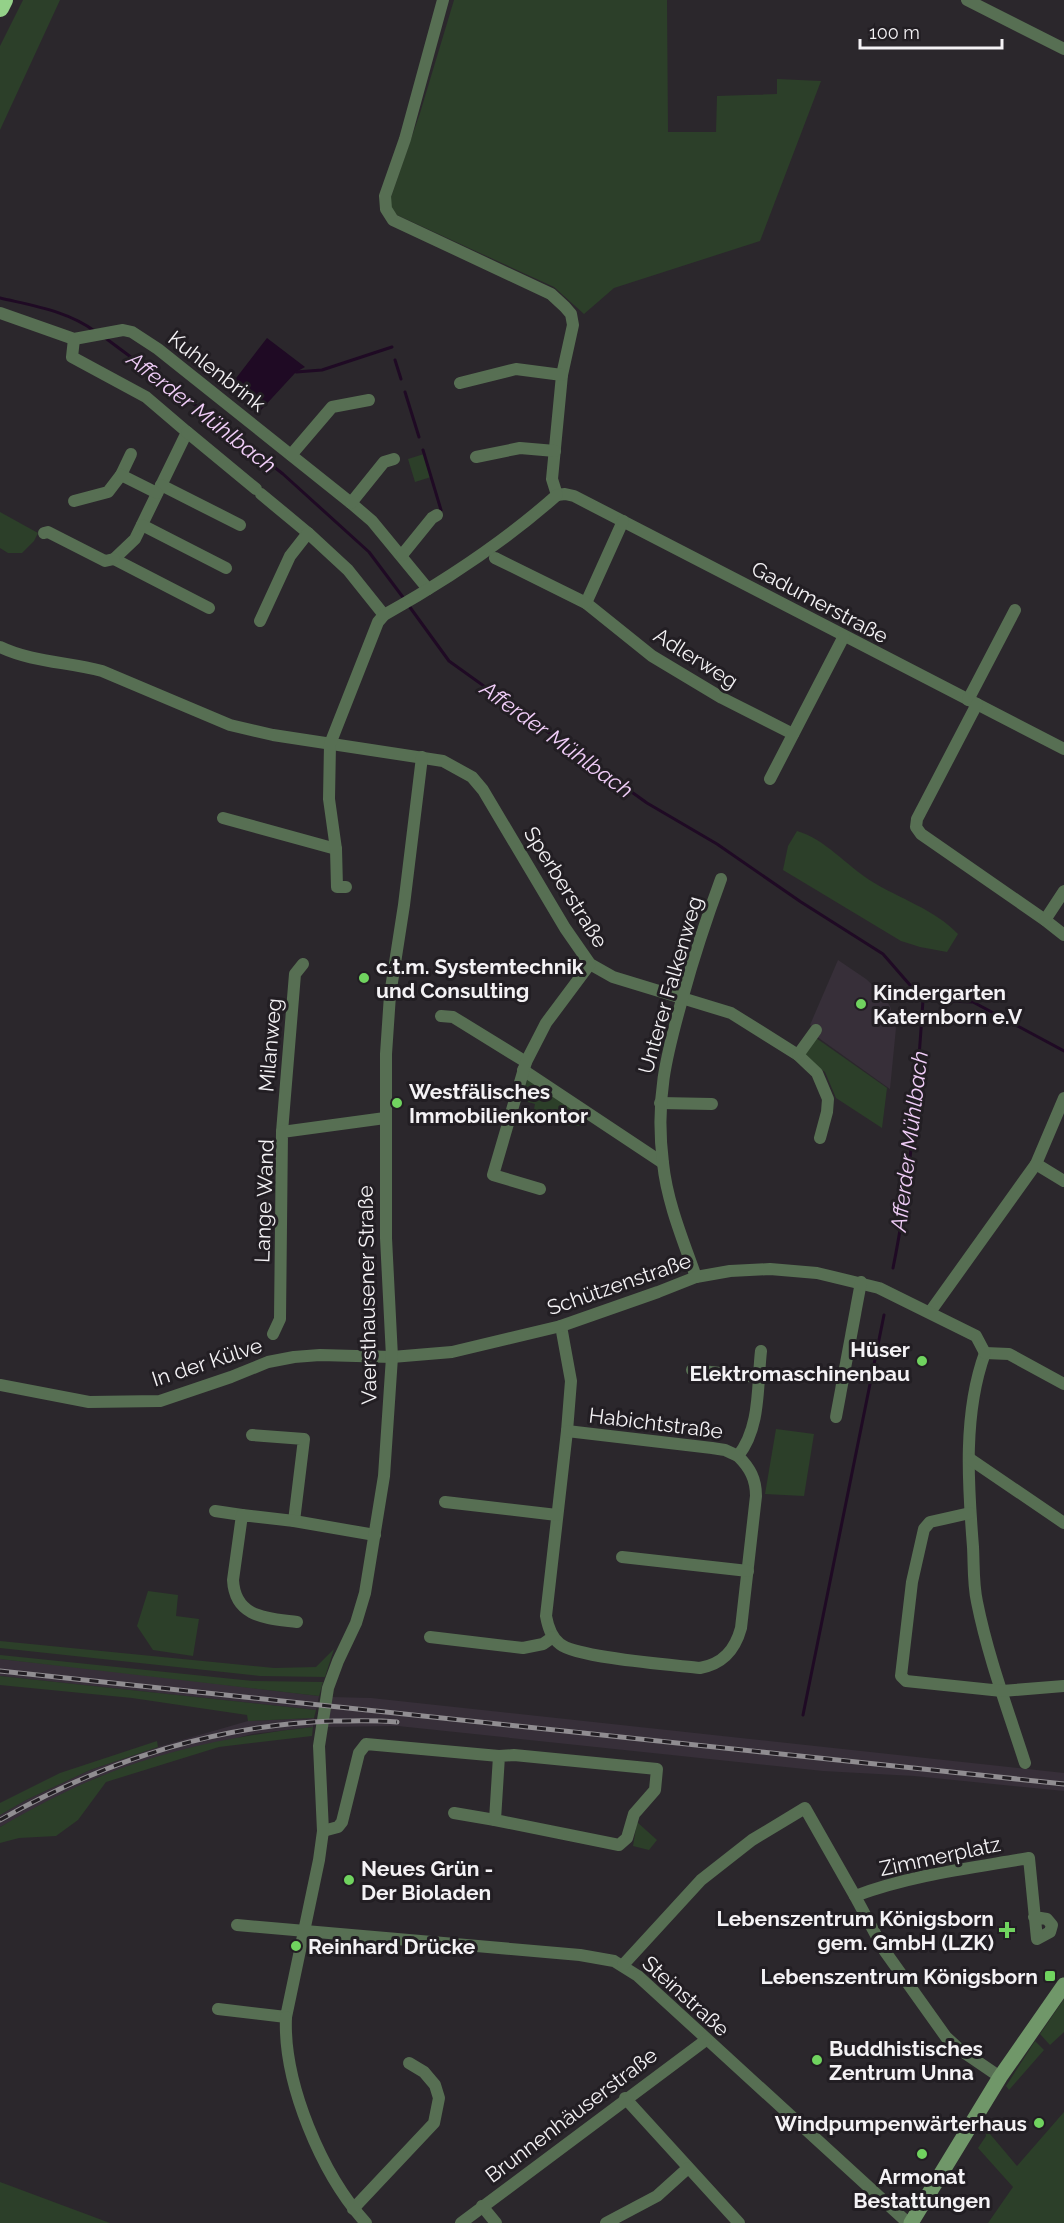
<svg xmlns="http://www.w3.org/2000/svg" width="1064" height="2223" font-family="Raleway,sans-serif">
	<rect width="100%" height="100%" fill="#2b272c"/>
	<!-- built -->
	<g fill="#372f39">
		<path d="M 838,960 L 866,979 L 879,991 L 890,1006 L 896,1028 L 890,1089 L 816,1036 L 818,1030 L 810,1025 Z"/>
		<path d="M 0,1659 L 103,1670 L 319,1696 L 316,1710 L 0,1676 Z"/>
		<path d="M 331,1697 L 371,1698 L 1064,1773 L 1064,1791 L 914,1776 L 823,1771 L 398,1726 L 326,1727 Z"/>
		<path d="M 314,1718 L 313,1727 L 252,1734 L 98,1777 L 0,1827 L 0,1815 L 26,1800 L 90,1770 L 158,1747 L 248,1721 Z"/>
	</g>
	<!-- green -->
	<g fill="#2c3f29">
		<path d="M 23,0 L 60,0 L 0,130 L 0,46 Z"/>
		<path d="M 454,0 L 667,0 L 668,132 L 716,132 L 717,96 L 777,94 L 777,79 L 821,81 L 760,241 L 614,288 L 584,314 L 554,287 L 397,215 L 391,208 L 391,197 L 420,113 Z"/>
		<path d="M 424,454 L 431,477 L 415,482 L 408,459 Z"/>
		<path d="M 0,512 L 38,533 L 34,541 L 22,553 L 8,553 L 0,548 Z"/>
		<path d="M 797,831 C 825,839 847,866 871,881 C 900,899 934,909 958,934 L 947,952 L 920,947 L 901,941 L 783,870 L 788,846 Z"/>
		<path d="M 816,1038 L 887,1088 L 882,1128 L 836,1098 L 825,1072 L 806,1058 L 806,1053 Z"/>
		<path d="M 528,1078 L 587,1117 L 581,1126 L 531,1124 L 535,1104 L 521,1100 Z"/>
		<path d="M 776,1429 L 814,1434 L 804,1496 L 765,1494 Z"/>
		<path d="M 148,1591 L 178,1595 L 176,1616 L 199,1619 L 193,1656 L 153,1650 L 137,1626 Z"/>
		<path d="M 0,1641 L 274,1668 L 316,1667 L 334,1649 L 325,1677 L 260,1676 L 0,1648 Z"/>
		<path d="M 0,1655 L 253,1681 L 323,1682 L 319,1696 L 0,1659 Z"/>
		<path d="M 0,1676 L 316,1710 L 314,1718 L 248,1721 L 247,1715 L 132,1698 L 0,1685 Z"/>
		<path d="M 313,1727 L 312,1736 L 219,1747 L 106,1782 L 78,1820 L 56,1836 L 19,1838 L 0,1843 L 0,1827 C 31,1809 65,1791 99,1777 C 167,1749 240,1735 313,1727 Z"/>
		<path d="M 157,1741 L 158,1747 L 90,1770 L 26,1800 L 0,1815 L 0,1803 L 60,1773 Z"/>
		<path d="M 637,1822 L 657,1840 L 649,1850 L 633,1846 Z"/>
		<path d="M 1064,1999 L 1064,2032 L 1050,2045 L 1040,2034 Z"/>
		<path d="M 1035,2041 L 1044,2050 L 1009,2090 L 1006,2086 Z"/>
		<path d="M 1064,2112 L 1064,2223 L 988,2223 L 1013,2187 L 978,2148 L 986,2136 L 985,2128 L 1017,2166 Z"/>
		<path d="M 0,2182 L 110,2223 L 0,2223 Z"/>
	</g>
	<!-- water -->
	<path fill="#1f0a24" d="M 267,338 L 305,367 L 296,372 L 261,410 L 230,386 Z"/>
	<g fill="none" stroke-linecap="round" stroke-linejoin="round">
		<!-- stream -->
		<g stroke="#1f0a24" stroke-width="3">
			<path d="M 0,298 C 34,306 68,311 96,332"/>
			<path d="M 104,337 L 218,422 L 283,474 L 369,552 L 405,600"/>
			<path d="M 395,360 L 401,379"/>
			<path d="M 296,372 L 322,370 L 392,347"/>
			<path d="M 405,392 L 419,437"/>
			<path d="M 423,450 L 441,510"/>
			<path d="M 409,606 L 449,661 L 647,803 L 717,844 L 801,902 L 883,954 L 923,1000 C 917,1090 911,1180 893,1268"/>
			<path d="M 923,1000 L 973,1002 L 1064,1051"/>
			<path d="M 803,1715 L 884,1315"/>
		</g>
		<!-- street -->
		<g stroke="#576f53" stroke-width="12">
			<path d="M 443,0 L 405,139 L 385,196 L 386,209 L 393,220 L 551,294 L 565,307 L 571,314 L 573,325 L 562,375 L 552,479 L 557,495"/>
			<path d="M 967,0 L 1064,49"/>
			<path d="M 0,313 L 74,339 L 123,330 L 132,332 L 158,349 L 351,503 L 372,521 L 428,589"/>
			<path d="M 74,339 L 72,357 L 146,397 L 187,432 L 135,539 L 114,559 L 209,608"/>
			<path d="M 460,383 L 516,369 L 562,375"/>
			<path d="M 187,432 L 256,489"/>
			<path d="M 291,455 L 332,407 L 369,400"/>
			<path d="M 476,457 L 520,448 L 555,451"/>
			<path d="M 121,475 L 131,454"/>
			<path d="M 161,485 L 240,525"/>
			<path d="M 261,494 L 308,533"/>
			<path d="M 557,495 L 565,494 L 574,496 L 1064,749"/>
			<path d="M 74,501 L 108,492 L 121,475 L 157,493"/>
			<path d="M 351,503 L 384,462 L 394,459"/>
			<path d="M 623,521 L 586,603 L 652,656 L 722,698 L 793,734"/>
			<path d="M 142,525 L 226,568"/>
			<path d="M 44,533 L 48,532 L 105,561 L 114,559"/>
			<path d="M 402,555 L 432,518 L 437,515"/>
			<path d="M 495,558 L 586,603"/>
			<path d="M 260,621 L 290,556 L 308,533 L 348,570 L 384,615"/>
			<path d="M 0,647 C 31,662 68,662 102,671 L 230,725 L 273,735 L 443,761 L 472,777 L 483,790 L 565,928 L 590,964 L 613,977 L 731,1013 L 798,1055 L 817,1073 L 828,1099 L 827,1112 L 820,1138"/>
			<path d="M 968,700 L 1015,610"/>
			<path d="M 977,704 L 917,819 L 916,827 L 921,834 L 1045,920 L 1064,935"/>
			<path d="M 770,779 L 844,636"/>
			<path d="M 223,818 L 336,849"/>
			<path d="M 346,887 L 337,887 L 336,849 L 329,799 L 330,744 L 378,622 L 384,615 C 445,581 504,542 557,495"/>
			<path d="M 1045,920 L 1064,891"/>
			<path d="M 441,1016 L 453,1017 L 526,1062"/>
			<path d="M 798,1055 L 816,1030"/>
			<path d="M 523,1070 L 663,1163"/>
			<path d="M 660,1103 L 712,1104"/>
			<path d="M 282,1132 L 295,974 L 303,964"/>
			<path d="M 1036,1164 L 1064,1181"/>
			<path d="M 540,1189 L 493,1175 L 526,1062 L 546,1023 L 590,964"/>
			<path d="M 696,1277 C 683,1240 667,1202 663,1163 C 655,1099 666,1056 683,996 C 694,956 707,917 721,879"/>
			<path d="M 930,1312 L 1036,1164 L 1064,1098"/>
			<path d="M 561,1326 L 571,1381 L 567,1431 L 546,1616 C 548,1627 551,1637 560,1644 C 577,1658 674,1665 700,1668 C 723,1664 735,1650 741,1628 L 756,1496 C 756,1479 750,1468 738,1456 C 761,1427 757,1386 761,1351"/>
			<path d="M 273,1334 L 280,1319 L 282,1132 L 385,1118"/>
			<path d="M 985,1353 C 963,1413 968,1484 973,1547 C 974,1565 973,1584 977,1602 C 988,1657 1008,1710 1025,1763"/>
			<path d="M 985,1353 L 1009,1354 L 1064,1384"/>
			<path d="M 692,1370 L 758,1377"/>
			<path d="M 0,1385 L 89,1402 L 160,1401 L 231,1377 L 268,1362 L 294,1357 L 320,1355 L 392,1357 L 452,1352 L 561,1326 L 658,1292 L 696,1277 L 730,1271 L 770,1269 L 817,1273 L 879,1288 L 976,1336 L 985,1353"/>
			<path d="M 836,1417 L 861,1282"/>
			<path d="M 567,1431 L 712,1448 L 725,1450 L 738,1456"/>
			<path d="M 252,1435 L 304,1439 L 294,1521"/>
			<path d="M 970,1459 L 1064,1523"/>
			<path d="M 445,1502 L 557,1515"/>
			<path d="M 215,1511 L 242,1515"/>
			<path d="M 970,1513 L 930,1522 L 924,1529 L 912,1582 L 901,1676 L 906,1681 L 1002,1691 L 1064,1686"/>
			<path d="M 622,1557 L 748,1571"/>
			<path d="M 297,1622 C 267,1618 235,1618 233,1580 L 242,1515 L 294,1521 L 375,1535"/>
			<path d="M 430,1637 L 523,1648 L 543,1644 L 553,1637"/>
			<path d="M 454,1813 L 495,1820"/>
			<path d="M 323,1831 L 338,1827 L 342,1822 L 359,1753 L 366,1744 L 499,1756 L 514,1755 L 657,1769 L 655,1790 L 634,1814 L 627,1838 L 619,1845 L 495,1820 L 499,1756"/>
			<path d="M 237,1925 L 580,1955 L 614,1961 L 638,1976 L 908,2223"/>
			<path d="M 623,1965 L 701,1880 L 752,1840 L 805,1808 L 855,1896"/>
			<path d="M 218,2009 L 286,2017 L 319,1860 L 323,1831 L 319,1746 L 328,1688 L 338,1661 L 356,1623 L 365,1593 L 384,1476 L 392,1357 L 386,1238 L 386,1054 L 390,995 L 404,905 L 422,757"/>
			<path d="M 286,2017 C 283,2083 322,2175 366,2223"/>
			<path d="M 1000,2077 L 959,2049 L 946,2037 L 884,1950 L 855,1896 C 911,1875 971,1868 1029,1858 L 1037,1939 L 1050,1932 L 1052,1925 L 1047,1919 L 1034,1917"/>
			<path d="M 625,2098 L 739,2223"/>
			<path d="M 482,2206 L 496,2223"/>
			<path d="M 353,2209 L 434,2123 L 439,2098 L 435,2085 L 424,2072 L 409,2063"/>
			<path d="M 461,2223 L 706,2040"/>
			<path d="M 606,2223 L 657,2196 L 688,2168"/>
		</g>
		<!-- secondary -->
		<path stroke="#709769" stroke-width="15" d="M 911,2223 L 1000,2077 L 1064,1985"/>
		<!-- highway -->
		<path stroke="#94d189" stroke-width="18" d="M 0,8 L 4,0"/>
		<!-- rail casing -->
		<g stroke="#908d91" stroke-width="5">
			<g id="rail">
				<path d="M 0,1671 L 1064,1784"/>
				<path d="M 0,1820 C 102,1762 215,1725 333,1721 C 354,1721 376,1720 397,1722"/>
			</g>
		</g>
		<!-- rail -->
		<use href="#rail" stroke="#221e23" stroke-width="3" stroke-dasharray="9" stroke-linecap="butt"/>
	</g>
	<!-- markers -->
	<g fill="#70d35f" stroke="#221e23" stroke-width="2">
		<circle cx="364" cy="978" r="6"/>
		<circle cx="861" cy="1004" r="6"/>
		<circle cx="397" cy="1103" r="6"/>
		<circle cx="922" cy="1361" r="6"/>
		<circle cx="349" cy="1880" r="6"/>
		<path d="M1004 1921h6v6h6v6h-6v6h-6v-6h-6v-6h6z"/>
		<circle cx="296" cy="1946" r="6"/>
		<rect x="1044" y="1970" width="12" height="12" rx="3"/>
		<circle cx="817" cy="2060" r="6"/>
		<circle cx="1039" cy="2123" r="6"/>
		<circle cx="922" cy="2154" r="6"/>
	</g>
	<g text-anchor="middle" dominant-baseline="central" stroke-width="6" stroke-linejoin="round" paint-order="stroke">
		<!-- street labels -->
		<g font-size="21" fill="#f4f2f5" stroke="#221e23">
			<text transform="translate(217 371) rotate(38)">Kuhlenbrink</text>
			<text transform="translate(820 602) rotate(28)">Gadumerstraße</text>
			<text transform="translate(696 658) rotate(32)">Adlerweg</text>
			<text transform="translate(566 887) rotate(58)">Sperberstraße</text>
			<text transform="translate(670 985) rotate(-74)">Unterer Falkenweg</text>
			<text transform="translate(270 1045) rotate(-85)">Milanweg</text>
			<text transform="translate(264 1201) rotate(-88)">Lange Wand</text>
			<text transform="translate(619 1284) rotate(-19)">Schützenstraße</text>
			<text transform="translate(367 1295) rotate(-91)">Vaersthausener Straße</text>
			<text transform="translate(207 1362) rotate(-18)">In der Külve</text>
			<text transform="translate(656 1423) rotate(7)">Habichtstraße</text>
			<text transform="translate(940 1856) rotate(-12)">Zimmerplatz</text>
			<text transform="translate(686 1996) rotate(42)">Steinstraße</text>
			<text transform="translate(571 2115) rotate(-37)">Brunnenhäuserstraße</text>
		</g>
		<!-- poi labels -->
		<g font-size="21" font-weight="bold" fill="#f4f2f5" stroke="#221e23" text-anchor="start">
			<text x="376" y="966">c.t.m. Systemtechnik<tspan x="376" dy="24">und Consulting</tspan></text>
			<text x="873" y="992">Kindergarten<tspan x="873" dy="24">Katernborn e.V</tspan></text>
			<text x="409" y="1091">Westfälisches<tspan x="409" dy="24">Immobilienkontor</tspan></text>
			<text x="910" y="1349" text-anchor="end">Hüser<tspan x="910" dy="24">Elektromaschinenbau</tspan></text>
			<text x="361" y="1868">Neues Grün -<tspan x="361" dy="24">Der Bioladen</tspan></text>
			<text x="994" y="1918" text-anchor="end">Lebenszentrum Königsborn<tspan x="994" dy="24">gem. GmbH (LZK)</tspan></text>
			<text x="308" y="1946">Reinhard Drücke</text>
			<text x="1038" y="1976" text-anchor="end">Lebenszentrum Königsborn</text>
			<text x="829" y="2048">Buddhistisches<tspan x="829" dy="24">Zentrum Unna</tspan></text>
			<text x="1027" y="2123" text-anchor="end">Windpumpenwärterhaus</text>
			<text x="922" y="2176" text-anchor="middle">Armonat<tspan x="922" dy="24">Bestattungen</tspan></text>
		</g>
		<!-- water labels -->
		<g font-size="22" font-style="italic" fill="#f1cef9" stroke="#221e23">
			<text transform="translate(202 412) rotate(38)">Afferder Mühlbach</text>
			<text transform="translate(557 739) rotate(36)">Afferder Mühlbach</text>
			<text transform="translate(909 1141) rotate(-83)">Afferder Mühlbach</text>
		</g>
	</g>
	<!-- scale -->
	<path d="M860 39v9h142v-9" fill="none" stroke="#f4f2f5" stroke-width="3"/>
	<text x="869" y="39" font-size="18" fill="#f4f2f5" stroke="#221e23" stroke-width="4.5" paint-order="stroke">100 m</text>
</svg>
